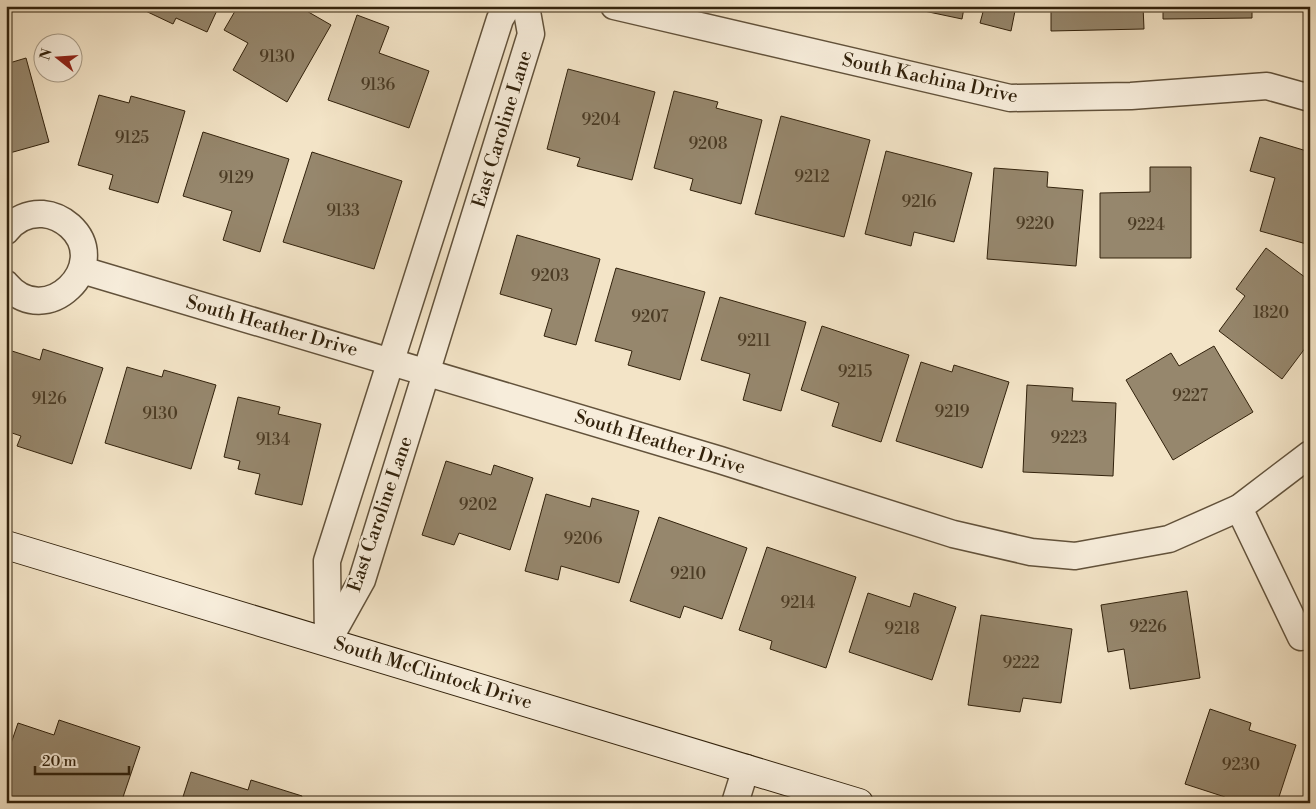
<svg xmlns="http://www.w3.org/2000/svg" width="1316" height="809" font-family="'Libre Bodoni',serif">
	<rect width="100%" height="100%" fill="#f3e4c7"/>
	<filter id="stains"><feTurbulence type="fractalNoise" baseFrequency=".004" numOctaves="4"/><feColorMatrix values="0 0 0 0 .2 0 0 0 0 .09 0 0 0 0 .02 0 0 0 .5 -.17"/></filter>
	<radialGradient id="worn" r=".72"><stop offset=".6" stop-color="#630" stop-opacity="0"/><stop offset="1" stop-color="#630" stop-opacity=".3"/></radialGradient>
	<!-- building -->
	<g fill="#96876d" stroke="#32220c">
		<path d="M 135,6 L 219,6 L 207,32 L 176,18 L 173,24 Z"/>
		<path d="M 238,6 L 298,6 L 331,25 L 287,102 L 233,70 L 248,43 L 224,30 Z"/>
		<path d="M 925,6 L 1016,6 L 1011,31 L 980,23 L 983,12 L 964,8 L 962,19 L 924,11 Z"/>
		<path d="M 1051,6 L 1143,6 L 1144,29 L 1051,31 Z"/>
		<path d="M 1163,6 L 1252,6 L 1252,18 L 1163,19 Z"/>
		<path d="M 357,15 L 389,27 L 379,53 L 429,71 L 409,128 L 328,100 Z"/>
		<path d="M 26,58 L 49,142 L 6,154 L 6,64 Z"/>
		<path d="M 568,69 L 655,92 L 632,180 L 577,166 L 580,158 L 547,149 Z"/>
		<path d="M 674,91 L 718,102 L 716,108 L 762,120 L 741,204 L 690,190 L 693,179 L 654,168 Z"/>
		<path d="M 99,95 L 129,103 L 131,96 L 185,111 L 158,203 L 109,189 L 113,175 L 78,165 Z"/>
		<path d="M 781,116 L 870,140 L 844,237 L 755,214 Z"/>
		<path d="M 203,132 L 289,159 L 260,252 L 223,240 L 232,211 L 183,196 Z"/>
		<path d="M 1260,137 L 1310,152 L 1310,245 L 1260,231 L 1275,178 L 1250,171 Z"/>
		<path d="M 886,151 L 972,173 L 954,242 L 914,232 L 911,246 L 865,234 Z"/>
		<path d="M 312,152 L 402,181 L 374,269 L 283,242 Z"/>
		<path d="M 1150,167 L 1191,167 L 1191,258 L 1100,258 L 1100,193 L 1150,192 Z"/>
		<path d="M 994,168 L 1048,172 L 1047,187 L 1083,190 L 1076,266 L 987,259 Z"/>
		<path d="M 517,235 L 600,259 L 576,345 L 544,336 L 552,309 L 500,294 Z"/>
		<path d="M 1266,248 L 1310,281 L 1310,332 L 1304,339 L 1309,343 L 1282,379 L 1219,331 L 1245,296 L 1236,289 Z"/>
		<path d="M 616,268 L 705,292 L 680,380 L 628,365 L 632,351 L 595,341 Z"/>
		<path d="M 720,297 L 806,322 L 781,411 L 743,400 L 750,374 L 701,360 Z"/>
		<path d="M 822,326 L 909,355 L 881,442 L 832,426 L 839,403 L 801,390 Z"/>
		<path d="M 1214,346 L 1253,412 L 1173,460 L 1126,380 L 1171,353 L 1179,366 Z"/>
		<path d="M 43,349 L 103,368 L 72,464 L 17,446 L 21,436 L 6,431 L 6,368 L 12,351 L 40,360 Z"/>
		<path d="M 921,362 L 952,372 L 954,365 L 1009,382 L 982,468 L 896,441 Z"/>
		<path d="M 127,367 L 162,377 L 164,370 L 216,385 L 191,469 L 105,443 Z"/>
		<path d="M 1027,385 L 1073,388 L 1072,401 L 1116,403 L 1113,476 L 1023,472 Z"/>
		<path d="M 238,397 L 280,407 L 278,414 L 321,424 L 302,505 L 255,494 L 260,474 L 238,469 L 240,461 L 224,457 Z"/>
		<path d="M 446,461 L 491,475 L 494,465 L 533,478 L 510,550 L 459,533 L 454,545 L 422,535 Z"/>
		<path d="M 546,494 L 590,507 L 592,498 L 639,511 L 619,583 L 561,566 L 558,580 L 525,571 Z"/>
		<path d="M 659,517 L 747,548 L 722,619 L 684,606 L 680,618 L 630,601 Z"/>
		<path d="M 767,547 L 856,577 L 826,668 L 770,649 L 772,641 L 739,630 Z"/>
		<path d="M 1187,591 L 1200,678 L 1130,689 L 1124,649 L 1108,652 L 1101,605 Z"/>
		<path d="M 868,593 L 910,607 L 914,593 L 956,607 L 932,680 L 849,652 Z"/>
		<path d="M 981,615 L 1072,629 L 1061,703 L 1023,698 L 1020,712 L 968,705 Z"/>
		<path d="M 1210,709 L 1251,723 L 1249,730 L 1296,745 L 1277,803 L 1223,803 L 1225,797 L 1185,784 Z"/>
		<path d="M 59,720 L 140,747 L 121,803 L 6,803 L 6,758 L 18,723 L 54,735 Z"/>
		<path d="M 191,772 L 248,790 L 251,780 L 302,796 L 300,803 L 181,803 Z"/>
	</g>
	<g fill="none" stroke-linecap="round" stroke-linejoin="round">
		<!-- street casing -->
		<g stroke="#62523b" stroke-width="29">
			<g id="street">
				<path d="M 614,6 L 1010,98 L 1131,96 L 1267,86 L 1310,98"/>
				<path d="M 6,231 C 15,219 29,213 43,214 C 54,215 62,219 70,226 C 113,265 46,332 6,284"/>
				<path d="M 82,270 L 720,460 L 953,534 L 1031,552 L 1075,556 L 1169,539 L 1239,508 L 1310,454"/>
				<path d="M 1239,508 L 1301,637"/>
				<path d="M 328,641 L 362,580 L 531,34 L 526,6"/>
				<path d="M 328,641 L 327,561 L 500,19 L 508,6"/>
				<path d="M 735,803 L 746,768"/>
			</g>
		</g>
		<!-- secondary casing -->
		<g stroke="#32220c" stroke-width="30">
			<path id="secondary" d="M 6,545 L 859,803"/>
		</g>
		<!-- street -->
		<use href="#street" stroke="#f7eddb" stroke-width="26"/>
		<!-- secondary -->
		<use href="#secondary" stroke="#f7eddb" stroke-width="28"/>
	</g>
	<g text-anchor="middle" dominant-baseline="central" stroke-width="4.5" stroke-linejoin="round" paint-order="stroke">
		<!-- number labels -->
		<g font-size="16" fill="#4b3b24">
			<text x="277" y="57">9130</text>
			<text x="378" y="85">9136</text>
			<text x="601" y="120">9204</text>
			<text x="132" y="138">9125</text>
			<text x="708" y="144">9208</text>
			<text x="812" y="177">9212</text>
			<text x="236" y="178">9129</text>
			<text x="919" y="202">9216</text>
			<text x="343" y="211">9133</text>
			<text x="1035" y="224">9220</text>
			<text x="1146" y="225">9224</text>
			<text x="550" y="276">9203</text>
			<text x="1271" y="313">1820</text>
			<text x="650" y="317">9207</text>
			<text x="754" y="341">9211</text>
			<text x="855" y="372">9215</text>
			<text x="1190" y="396">9227</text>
			<text x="49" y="399">9126</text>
			<text x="952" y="412">9219</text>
			<text x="160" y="414">9130</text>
			<text x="1069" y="438">9223</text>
			<text x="273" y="440">9134</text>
			<text x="478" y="505">9202</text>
			<text x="583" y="539">9206</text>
			<text x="688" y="574">9210</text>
			<text x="798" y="603">9214</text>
			<text x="1148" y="627">9226</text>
			<text x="902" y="629">9218</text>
			<text x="1021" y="663">9222</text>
			<text x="1241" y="765">9230</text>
		</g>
		<!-- street labels -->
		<g font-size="19" fill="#32220c" stroke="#f7eddb">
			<text transform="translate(930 78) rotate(12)">South Kachina Drive</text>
			<text transform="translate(502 129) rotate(-73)">East Caroline Lane</text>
			<text transform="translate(272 326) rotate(16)">South Heather Drive</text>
			<text transform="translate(660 442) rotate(17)">South Heather Drive</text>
			<text transform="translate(380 514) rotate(-71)">East Caroline Lane</text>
			<text transform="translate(433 673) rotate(17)">South McClintock Drive</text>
		</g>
	</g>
	<!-- margin -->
	<rect width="1316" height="809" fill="none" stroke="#f3e4c7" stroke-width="25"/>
	<rect x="8" y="8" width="1301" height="794" fill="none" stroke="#32220c" stroke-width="2.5"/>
	<rect x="12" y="12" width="1291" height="784" fill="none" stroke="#32220c"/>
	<!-- north arrow -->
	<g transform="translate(58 58) rotate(287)"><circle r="24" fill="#f7eddb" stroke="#a89c88"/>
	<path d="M0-4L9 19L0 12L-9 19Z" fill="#8f2418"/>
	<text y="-8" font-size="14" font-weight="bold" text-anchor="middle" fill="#32220c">N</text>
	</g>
	<!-- scale -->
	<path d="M35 766v8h94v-8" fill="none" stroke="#32220c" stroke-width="2.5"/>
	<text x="42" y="766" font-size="15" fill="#32220c" stroke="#f7eddb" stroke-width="4" paint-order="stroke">20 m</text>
	<rect width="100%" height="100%" filter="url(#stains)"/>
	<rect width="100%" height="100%" fill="url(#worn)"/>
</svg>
